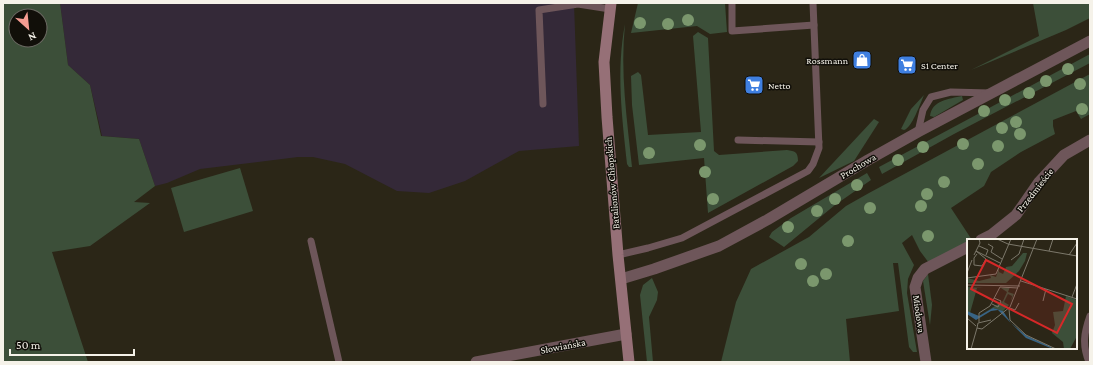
<svg xmlns="http://www.w3.org/2000/svg" width="1093" height="365" font-family="'Crimson Pro',serif">
	<rect width="100%" height="100%" fill="#2b2617"/>
	<!-- industrial -->
	<path fill="#342938" d="M 60,3 L 574,3 L 579,146 L 519,151 L 465,181 L 429,193 L 397,191 L 345,164 L 313,157 L 298,157 L 200,169 L 167,183 L 155,186 L 139,139 L 102,136 L 90,85 L 68,65 Z"/>
	<!-- green -->
	<g fill="#3c4f39" fill-rule="evenodd">
		<path d="M 3,3 L 60,3 L 68,65 L 90,85 L 101,136 L 139,139 L 155,186 L 134,202 L 150,203 L 90,246 L 52,252 L 88,362 L 3,362 ZM 16,16 L 40,16 L 40,40 L 16,40 Z"/>
		<path d="M 638,3 L 725,3 L 727,32 L 710,34 L 697,26 L 631,33 Z"/>
		<path d="M 1033,3 L 1090,3 L 1090,18 L 1066,30 L 971,70 L 1039,36 Z"/>
		<path d="M 625,24 C 620,72 627,119 632,167 L 629,167 L 627,164 C 622,117 616,71 625,24 Z"/>
		<path d="M 698,32 L 708,38 L 714,151 L 719,155 L 787,150 C 795,151 798,152 798,161 L 793,166 L 708,213 L 704,158 L 639,165 L 632,105 L 631,76 L 638,72 L 641,75 L 648,135 L 701,132 L 693,36 Z"/>
		<path d="M 1090,54 L 1090,63 L 954,134 L 882,174 L 879,167 Z"/>
		<path d="M 1090,74 L 1090,114 L 1081,119 L 1076,111 L 1053,120 L 1053,126 L 1055,134 L 1021,152 L 991,172 L 984,186 L 951,208 L 972,240 L 968,240 L 968,242 L 929,263 L 920,251 L 912,235 L 902,243 L 914,265 L 908,279 L 907,293 L 917,352 L 913,352 L 909,347 L 898,263 L 893,263 L 899,311 L 846,319 L 850,362 L 721,362 L 736,302 L 751,269 L 809,237 L 846,206 L 869,193 Z"/>
		<path d="M 924,95 C 920,104 912,128 904,130 L 901,129 L 911,109 Z"/>
		<path d="M 962,96 L 963,100 L 934,117 L 930,116 C 932,100 949,99 962,96 Z"/>
		<path d="M 874,119 L 879,122 L 854,161 L 819,178 Z"/>
		<path d="M 240,168 L 253,211 L 184,232 L 171,188 Z"/>
		<path d="M 867,173 L 871,180 L 835,205 L 784,247 L 769,237 L 772,232 L 791,218 Z"/>
		<path d="M 928,274 L 932,305 L 930,325 L 923,281 Z"/>
		<path d="M 652,278 L 658,292 L 657,300 L 649,317 L 653,362 L 647,362 L 640,295 L 643,285 Z"/>
	</g>
	<g fill="none" stroke-linecap="round" stroke-linejoin="round">
		<!-- service -->
		<g stroke="#6e565a" stroke-width="7">
			<path d="M 732,3 L 732,31 L 814,25"/>
			<path d="M 543,104 L 539,10 L 578,4 L 610,9"/>
			<path d="M 918,132 L 923,110 L 931,97 L 951,92 L 990,93"/>
			<path d="M 738,140 L 819,142"/>
			<path d="M 311,241 L 339,362"/>
			<path d="M 618,255 L 648,248 L 682,238 L 808,171 L 813,164 L 819,148 L 813,3"/>
			<path d="M 1089,362 C 1082,345 1084,333 1090,316"/>
		</g>
		<!-- minor -->
		<g stroke="#6e565a" stroke-width="11">
			<path d="M 981,240 L 991,235 L 1016,215 L 1039,182 L 1064,155 L 1090,140"/>
			<path d="M 621,279 L 654,269 L 719,246 L 767,220 L 868,160 L 918,132 L 1090,41"/>
			<path d="M 476,362 L 626,334"/>
			<path d="M 926,362 L 915,287 L 918,278 L 925,269 L 968,247"/>
		</g>
		<!-- secondary -->
		<path stroke="#967077" stroke-width="11" d="M 611,3 L 604,62 L 607,117 L 618,255 L 629,362"/>
	</g>
	<!-- trees -->
	<g fill="#7b976d">
		<circle cx="688" cy="20" r="6"/>
		<circle cx="640" cy="23" r="6"/>
		<circle cx="668" cy="24" r="6"/>
		<circle cx="1068" cy="69" r="6"/>
		<circle cx="1046" cy="81" r="6"/>
		<circle cx="1080" cy="84" r="6"/>
		<circle cx="1029" cy="93" r="6"/>
		<circle cx="1005" cy="100" r="6"/>
		<circle cx="1082" cy="109" r="6"/>
		<circle cx="984" cy="111" r="6"/>
		<circle cx="1016" cy="122" r="6"/>
		<circle cx="1002" cy="128" r="6"/>
		<circle cx="1020" cy="134" r="6"/>
		<circle cx="963" cy="144" r="6"/>
		<circle cx="700" cy="145" r="6"/>
		<circle cx="998" cy="146" r="6"/>
		<circle cx="923" cy="147" r="6"/>
		<circle cx="649" cy="153" r="6"/>
		<circle cx="898" cy="160" r="6"/>
		<circle cx="978" cy="164" r="6"/>
		<circle cx="705" cy="172" r="6"/>
		<circle cx="944" cy="182" r="6"/>
		<circle cx="857" cy="185" r="6"/>
		<circle cx="927" cy="194" r="6"/>
		<circle cx="713" cy="199" r="6"/>
		<circle cx="835" cy="199" r="6"/>
		<circle cx="921" cy="206" r="6"/>
		<circle cx="870" cy="208" r="6"/>
		<circle cx="817" cy="211" r="6"/>
		<circle cx="788" cy="227" r="6"/>
		<circle cx="928" cy="236" r="6"/>
		<circle cx="848" cy="241" r="6"/>
		<circle cx="801" cy="264" r="6"/>
		<circle cx="826" cy="274" r="6"/>
		<circle cx="813" cy="281" r="6"/>
	</g>
	<!-- icons -->
	<defs>
		<g id="shop-square" transform="scale(1)"><rect x="-9" y="-9" width="18" height="18" rx="4" fill="#3f7fe0" stroke="#110f09"/><path d="M-5-2.5h2.3a2.7 3.5 0 0 1 5.4 0H5L5.5 6h-11ZM-1.5-2.5h3a1.5 2.3 0 0 0-3 0Z" fill="#fff"/></g>
		<g id="supermarket-square" transform="scale(1)"><rect x="-9" y="-9" width="18" height="18" rx="4" fill="#3f7fe0" stroke="#110f09"/><path d="M-6-5.5h2.5l.6 2H6L4.5 2H-2.5L-4.4-4H-6ZM-1.5 3.2a1.3 1.3 0 1 0 .1 0ZM3 3.2a1.3 1.3 0 1 0 .1 0Z" fill="#fff"/></g>
	</defs>
	<g fill-rule="evenodd">
		<use href="#shop-square" x="862" y="60"/>
		<use href="#supermarket-square" x="907" y="65"/>
		<use href="#supermarket-square" x="754" y="85"/>
	</g>
	<g text-anchor="middle" dominant-baseline="central" stroke-width="3" stroke-linejoin="round" paint-order="stroke">
		<!-- poi labels -->
		<g font-size="10" fill="#f5f2e9" stroke="#110f09" text-anchor="start">
			<text x="848" y="60" text-anchor="end">Rossmann</text>
			<text x="921" y="65">S1 Center</text>
			<text x="768" y="85">Netto</text>
		</g>
		<!-- street labels -->
		<g font-size="10" fill="#f5f2e9" stroke="#110f09">
			<text transform="translate(858 166) rotate(-31)">Prochowa</text>
			<text transform="translate(612 183) rotate(-95)">Batalionów Chłopskich</text>
			<text transform="translate(1035 190) rotate(-52)">Przedmieście</text>
			<text transform="translate(919 314) rotate(82)">Miodowa</text>
			<text transform="translate(563 346) rotate(-11)">Słowiańska</text>
		</g>
	</g>
	<!-- overview -->
	<g transform="translate(967 239)">
		<rect width="110" height="110" fill="#2b2617"/>
		<path d="M 56,14 L 60,14 L 58,22 L 52,32 L 39,44 L 0,44 L 0,39 L 12,42 L 24,39 L 23,36 L 29,38 L 32,29 L 32,33 L 36,35 L 39,28 L 45,27 ZM 0,48 L 17,49 L 10,49 L 3,74 L 0,73 ZM 43,48 L 41,53 L 47,55 L 44,62 L 45,57 L 41,55 L 37,63 L 42,66 L 36,72 L 26,69 L 12,77 L 36,62 L 40,53 L 34,49 ZM 99,57 L 110,61 L 110,97 L 103,110 L 97,110 L 96,103 L 85,94 L 88,86 L 86,73 L 96,72 Z" fill="#3c4f39"/>
		<path d="M 26,69 L 36,72 L 44,84 L 60,97 L 82,107 L 86,110 L 59,99 L 31,71 L 24,72 L 9,81 L 0,75 L 0,72 L 12,77 Z" fill="#386485"/>
		<path fill="none" stroke="#7c786b" stroke-width="1" d="M 30,0 L 41,5 L 110,17M 21,5 L 26,8 L 24,13 L 35,20M 12,7 L 21,11 L 19,16M 9,12 L 19,20 L 15,27 L 7,26 L 7,19 L 10,15M 9,12 L 33,24M 82,12 L 86,0M 7,16 L 13,4 L 12,0M 102,16 L 110,4M 44,21 L 52,15 L 57,0M 0,34 L 5,21M 0,39 L 29,35 L 44,0M 54,42 L 110,60M 0,46 L 53,47M 105,58 L 110,45M 76,62 L 79,50M 25,65 L 31,68 L 34,62 L 27,59M 43,69 L 48,71 L 52,64M 42,70 L 43,81 L 59,96 L 89,110M 0,79 L 9,87M 12,83 L 12,74 L 23,67 L 33,48 L 51,49M 10,89 L 15,90 L 43,68 L 70,0M 10,89 L 11,84 L 24,81M 4,110 L 10,89"/>
		<path fill="#d62828" fill-opacity="0.15" stroke="#d62828" stroke-width="2" d="M 19,21 L 105,65 L 90,94 L 4,50 Z"/>
		<rect width="110" height="110" fill="none" stroke="#f5f2e9" stroke-width="2"/>
	</g>
	<!-- border -->
	<rect width="1093" height="365" fill="none" stroke="#f5f2e9" stroke-width="8"/>
	<!-- north arrow -->
	<g transform="translate(28 28) rotate(153)"><circle r="19" fill="#110f09" stroke="#6c6a63"/>
	<path d="M0-3L7 15L0 10L-7 15Z" fill="#f59c91"/>
	<text y="-6" font-size="11" font-weight="bold" text-anchor="middle" fill="#f5f2e9">N</text>
	</g>
	<!-- scale -->
	<path d="M10 349v6h124v-6" fill="none" stroke="#f5f2e9" stroke-width="2"/>
	<text x="16" y="349" font-size="12" fill="#f5f2e9" stroke="#110f09" stroke-width="3" paint-order="stroke">50 m</text>
</svg>
